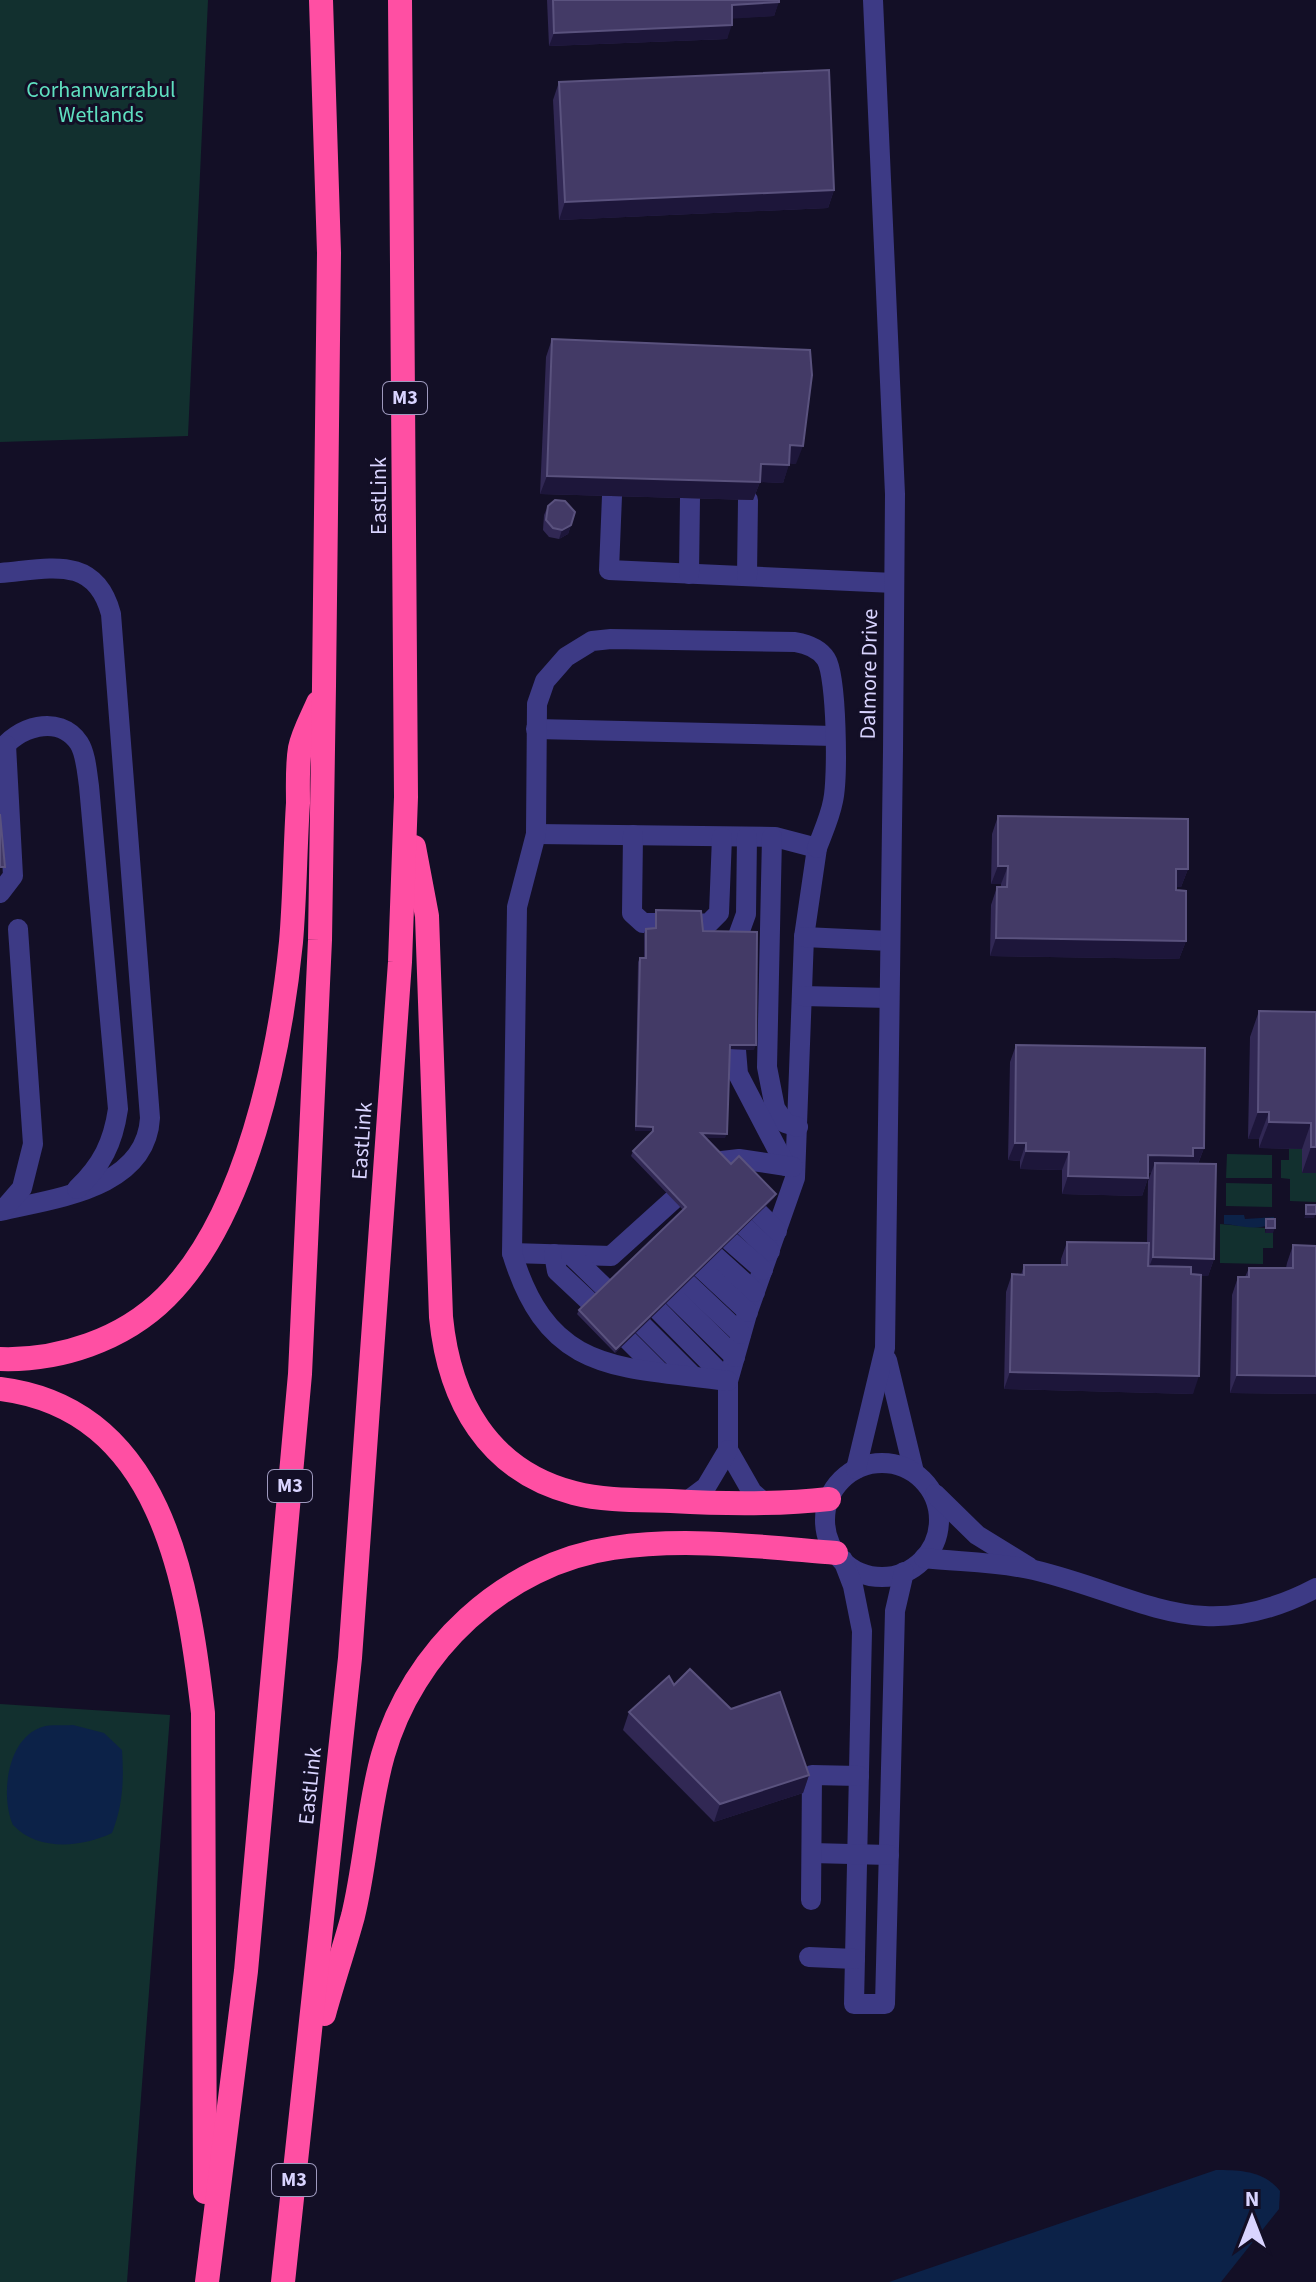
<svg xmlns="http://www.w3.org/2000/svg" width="1316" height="2282" font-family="'Source Sans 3',sans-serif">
	<rect width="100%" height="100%" fill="#130f26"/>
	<!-- green -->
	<g fill="#12302f">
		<path d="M 0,0 L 208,0 L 188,436 L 0,442 Z"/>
		<path d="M 1289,1148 L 1302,1149 L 1302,1173 L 1316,1173 L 1316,1202 L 1290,1201 L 1290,1179 L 1281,1178 L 1281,1160 L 1289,1160 Z"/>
		<path d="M 1227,1154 L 1272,1155 L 1272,1178 L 1226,1178 Z"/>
		<path d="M 1226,1183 L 1272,1184 L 1272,1207 L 1226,1206 Z"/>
		<path d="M 1220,1224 L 1265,1228 L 1265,1233 L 1273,1233 L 1273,1248 L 1263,1248 L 1263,1264 L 1220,1263 Z"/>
		<path d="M 0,1704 L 170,1715 L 127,2282 L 0,2282 Z"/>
	</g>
	<!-- water -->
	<g fill="#0c2248">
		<path d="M 1224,1215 L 1244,1215 L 1245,1219 L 1274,1217 L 1273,1223 C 1256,1232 1239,1225 1224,1224 Z"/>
		<path d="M 73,1725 L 104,1733 L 122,1750 C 124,1780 123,1805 112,1833 C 83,1847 38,1852 13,1825 C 0,1796 7,1738 42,1727 C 51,1724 63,1726 73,1725 Z"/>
		<path d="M 1216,2170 C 1241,2170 1264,2171 1280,2191 L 1279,2209 L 1221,2282 L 889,2282 Z"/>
	</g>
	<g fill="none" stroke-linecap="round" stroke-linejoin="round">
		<!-- minor -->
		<g stroke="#3d3a85" stroke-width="20">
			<path d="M 612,496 L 609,570 L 894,583"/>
			<path d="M 0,573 C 49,569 95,554 111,614 L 150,1118 C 146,1189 55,1198 0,1211"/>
			<path d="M 689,574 L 690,498"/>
			<path d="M 747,576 L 748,500"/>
			<path d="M 536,729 L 834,736"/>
			<path d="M 0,752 C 16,727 59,713 79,743 C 86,754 87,773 89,786 L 118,1109 C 113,1143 102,1165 77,1189"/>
			<path d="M 536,834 L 775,837 L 817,848 L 804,937 L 795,1178 L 747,1314 L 728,1381 L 728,1450 L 752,1492 L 767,1505"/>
			<path d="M 633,835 L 632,913 L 643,923 L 655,923"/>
			<path d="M 772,837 L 767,1067 L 775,1108 L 785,1123 L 798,1127"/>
			<path d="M 0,893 L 13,876 L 6,745"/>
			<path d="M 699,924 L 709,923 L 719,913 L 722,837"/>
			<path d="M 738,936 L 746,914 L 747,837"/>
			<path d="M 804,937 L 890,941"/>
			<path d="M 802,996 L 889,998"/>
			<path d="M 736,1050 L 738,1074 L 786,1166"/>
			<path d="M 722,1161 L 739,1159 L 793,1167"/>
			<path d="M 3,1210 L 22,1188 L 33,1144 L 18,929"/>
			<path d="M 759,1213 L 777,1231"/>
			<path d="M 745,1227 L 770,1251"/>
			<path d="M 730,1241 L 763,1270"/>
			<path d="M 512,1253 L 611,1256 L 673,1200"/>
			<path d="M 554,1254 L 557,1271 L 590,1302"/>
			<path d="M 571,1255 L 605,1288"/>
			<path d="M 715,1256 L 755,1292"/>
			<path d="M 702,1269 L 748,1312"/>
			<path d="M 687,1283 L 741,1334"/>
			<path d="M 673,1296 L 735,1357"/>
			<path d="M 659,1311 L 728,1381"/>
			<path d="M 643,1326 L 693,1376"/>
			<path d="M 628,1340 L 660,1372"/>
			<path d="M 887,1360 L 914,1472"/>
			<path d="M 728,1381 C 620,1366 549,1376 512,1253 L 517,907 L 536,834 L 537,704 L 545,681 L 566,657 L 592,641 L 611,639 L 795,642 C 807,644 819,648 826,659 C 837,676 838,779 833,801 C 830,817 823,832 817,848"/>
			<circle cx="882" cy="1520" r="57"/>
			<path d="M 856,1469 L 885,1348 L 893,751 L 895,494 L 873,0"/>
			<path d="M 935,1494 L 977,1535 L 1029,1567"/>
			<path d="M 686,1502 L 706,1487 L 728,1450"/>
			<path d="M 924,1558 C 960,1562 999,1562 1034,1570 C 1143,1596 1200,1649 1316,1588"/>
			<path d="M 843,1560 L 853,1586 L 862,1631 L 854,2004 L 885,2004 L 895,1611 L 904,1572"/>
			<path d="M 812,1853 L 889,1855"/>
			<path d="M 811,1900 L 812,1775 L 859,1776"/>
			<path d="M 809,1957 L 855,1959"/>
		</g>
		<!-- highway -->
		<g stroke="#ff4fa3" stroke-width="24">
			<path d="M 414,847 L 427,916 L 441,1317 C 449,1400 488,1471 574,1493 C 605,1501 639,1500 671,1501 C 725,1504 776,1505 829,1499"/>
			<path d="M 0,1359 C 59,1361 123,1340 166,1297 C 247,1216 280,1053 291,942 C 295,896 295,849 298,803 C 298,785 297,766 300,748 C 303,733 312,717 318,703"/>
			<path d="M 0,1389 C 161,1409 188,1580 203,1713 L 205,2192"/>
			<path d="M 324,2014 C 333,1981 344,1949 353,1916 C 366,1863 368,1807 383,1755 C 412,1651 504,1564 613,1548 C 686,1537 763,1547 836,1553"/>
			<path d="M 207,2282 L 246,1971 L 300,1374 L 320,940 L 324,686 L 329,253 L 321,0"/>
			<path d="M 283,2282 L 350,1658 L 400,962 L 406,797 L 400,0"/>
		</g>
	</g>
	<!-- wall -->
	<g fill="#312854">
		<path d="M 547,0 L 779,0 L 774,16 L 732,18 L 727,39 L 549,46 Z"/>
		<path d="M 559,82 L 834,190 L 828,208 L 559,220 L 553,100 Z"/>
		<path d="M 552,339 L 796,464 L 789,463 L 783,483 L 760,482 L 753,500 L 540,494 L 546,357 Z"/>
		<path d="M 548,506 L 571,525 L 568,534 L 559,539 L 549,537 L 543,530 L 544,515 Z"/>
		<path d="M 998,816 L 1188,869 L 1181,887 L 1176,887 L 1186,941 L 1179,959 L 990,956 L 991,905 L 997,887 L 1001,887 L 1001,884 L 991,884 L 992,834 Z"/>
		<path d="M 656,910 L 703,931 L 754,1050 L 730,1049 L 725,1138 L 705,1138 L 731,1164 L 776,1194 L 774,1198 L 615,1353 L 577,1314 L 579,1310 L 683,1210 L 631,1156 L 633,1151 L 652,1133 L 652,1131 L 635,1131 L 638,962 L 640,958 L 644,958 L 644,933 L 646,929 L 655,928 L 655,915 Z"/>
		<path d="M 1259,1011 L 1316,1012 L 1316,1173 L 1302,1173 L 1302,1149 L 1259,1148 L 1259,1139 L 1248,1139 L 1250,1037 Z"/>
		<path d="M 1016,1045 L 1204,1148 L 1198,1164 L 1214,1259 L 1208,1276 L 1201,1276 L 1193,1394 L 1004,1389 L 1006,1292 L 1012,1274 L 1021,1275 L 1024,1265 L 1061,1265 L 1061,1259 L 1067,1242 L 1147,1243 L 1148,1181 L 1151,1173 L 1148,1173 L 1148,1178 L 1142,1196 L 1062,1194 L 1062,1170 L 1020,1169 L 1020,1161 L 1008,1160 L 1010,1062 Z"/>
		<path d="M 1293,1245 L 1316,1246 L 1316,1394 L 1230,1393 L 1232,1295 L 1238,1277 L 1245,1277 L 1249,1268 L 1286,1268 L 1287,1263 Z"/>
		<path d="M 674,1685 L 731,1709 L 809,1775 L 803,1793 L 714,1822 L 623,1730 L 629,1712 Z"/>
	</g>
	<!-- shaded-wall -->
	<g fill="#1d163a">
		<path d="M 779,2 L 774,16 L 727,19 L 732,5 Z"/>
		<path d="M 732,25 L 727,39 L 549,46 L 554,33 Z"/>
		<path d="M 834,190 L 828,208 L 559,220 L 565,202 Z"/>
		<path d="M 790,445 L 803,446 L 796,464 L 784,463 Z"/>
		<path d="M 761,464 L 789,465 L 783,483 L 760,482 L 753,500 L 540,494 L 547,476 Z"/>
		<path d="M 571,525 L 568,534 L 559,539 L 562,530 Z"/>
		<path d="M 998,866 L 1008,866 L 1001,884 L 991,884 Z"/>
		<path d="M 1176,869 L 1188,869 L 1181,887 L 1170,887 Z"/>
		<path d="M 996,938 L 1186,941 L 1179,959 L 990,956 Z"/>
		<path d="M 730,1045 L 756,1045 L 754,1050 L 729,1049 Z"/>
		<path d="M 1258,1112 L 1269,1112 L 1259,1139 L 1248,1139 Z"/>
		<path d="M 1269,1122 L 1311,1123 L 1302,1149 L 1259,1148 Z"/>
		<path d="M 636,1126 L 653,1127 L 652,1131 L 635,1131 Z"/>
		<path d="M 701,1133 L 727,1134 L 725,1138 L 699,1138 Z"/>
		<path d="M 1015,1143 L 1026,1143 L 1020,1161 L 1008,1160 Z"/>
		<path d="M 1311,1147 L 1316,1147 L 1316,1173 L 1302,1173 Z"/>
		<path d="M 1193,1148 L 1204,1148 L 1197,1166 L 1155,1163 L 1151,1173 L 1142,1173 L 1148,1155 Z"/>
		<path d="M 1026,1151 L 1069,1152 L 1062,1170 L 1020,1169 Z"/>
		<path d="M 1068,1176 L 1148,1178 L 1142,1196 L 1062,1194 Z"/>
		<path d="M 776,1194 L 774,1198 L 615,1353 L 616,1349 Z"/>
		<path d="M 1306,1214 L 1316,1214 L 1314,1218 L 1304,1218 Z"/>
		<path d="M 1266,1228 L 1275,1228 L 1273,1233 L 1265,1233 Z"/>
		<path d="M 1153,1257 L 1214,1259 L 1208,1276 L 1146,1275 Z"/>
		<path d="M 1010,1372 L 1199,1376 L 1193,1394 L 1004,1389 Z"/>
		<path d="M 1237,1375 L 1316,1376 L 1316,1394 L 1230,1393 Z"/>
		<path d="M 809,1775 L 803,1793 L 714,1822 L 720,1804 Z"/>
	</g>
	<!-- building -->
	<g fill="#433a66" stroke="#5a527e" stroke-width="2">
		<path d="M 553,0 L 779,0 L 779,2 L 732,5 L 732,25 L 554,33 Z"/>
		<path d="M 829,70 L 834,190 L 565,202 L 559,82 Z"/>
		<path d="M 552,339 L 810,350 L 812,375 L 803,446 L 790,445 L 789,465 L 761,464 L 760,482 L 547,476 Z"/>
		<path d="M 555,500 L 565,501 L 575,512 L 571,525 L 562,530 L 553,528 L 546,520 L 548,506 Z"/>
		<path d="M 0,814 L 5,867 L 0,867 Z"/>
		<path d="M 998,816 L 1188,819 L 1188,869 L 1176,869 L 1176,890 L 1186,891 L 1186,941 L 996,938 L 997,887 L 1007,887 L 1008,866 L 998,866 Z"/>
		<path d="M 656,910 L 701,911 L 703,931 L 757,932 L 756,1045 L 730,1045 L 727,1134 L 701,1133 L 731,1164 L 739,1156 L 776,1194 L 616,1349 L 579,1310 L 686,1207 L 633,1151 L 653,1131 L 653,1127 L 636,1126 L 640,958 L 646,958 L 646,929 L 656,928 Z"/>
		<path d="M 1259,1011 L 1316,1012 L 1316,1147 L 1311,1147 L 1311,1123 L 1269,1122 L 1269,1112 L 1258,1112 Z"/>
		<path d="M 1016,1045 L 1205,1048 L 1204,1148 L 1193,1148 L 1193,1156 L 1148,1155 L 1148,1178 L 1068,1176 L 1069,1152 L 1026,1151 L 1026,1143 L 1015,1143 Z"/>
		<path d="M 1155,1163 L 1216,1164 L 1214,1259 L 1153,1257 Z"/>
		<rect x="1306" y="1205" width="10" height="9"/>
		<rect x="1266" y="1219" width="9" height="9"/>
		<path d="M 1067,1242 L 1149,1243 L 1148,1266 L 1191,1267 L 1191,1274 L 1201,1275 L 1199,1376 L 1010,1372 L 1012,1274 L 1024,1275 L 1024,1265 L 1067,1265 Z"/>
		<path d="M 1293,1245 L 1316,1246 L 1316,1376 L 1237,1375 L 1238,1277 L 1249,1277 L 1249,1268 L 1293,1268 Z"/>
		<path d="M 690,1669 L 731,1709 L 780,1692 L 809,1775 L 720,1804 L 629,1712 L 669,1676 L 674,1685 Z"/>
	</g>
	<g text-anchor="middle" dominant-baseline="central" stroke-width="6" stroke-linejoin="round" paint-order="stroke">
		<!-- shield labels -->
		<g fill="#130f26" stroke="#9e99be" stroke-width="2">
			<rect x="383" y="382" width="44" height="32" rx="6"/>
			<rect x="268" y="1470" width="44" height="32" rx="6"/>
			<rect x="272" y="2164" width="44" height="32" rx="6"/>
		</g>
		<g font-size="20" font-weight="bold" fill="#d9d4ff">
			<text x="405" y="398">M3</text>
			<text x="290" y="1486">M3</text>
			<text x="294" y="2180">M3</text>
		</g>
		<!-- park labels -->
		<g font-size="22" fill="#5fe0c0" stroke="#130f26">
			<text x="101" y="90">Corhanwarrabul<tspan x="101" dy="25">Wetlands</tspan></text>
		</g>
		<!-- street labels -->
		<g font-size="22" fill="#d9d4ff" stroke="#130f26">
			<text transform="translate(379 496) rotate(-90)">EastLink</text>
			<text transform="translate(869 674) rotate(-89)">Dalmore Drive</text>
			<text transform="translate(362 1141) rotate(-86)">EastLink</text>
			<text transform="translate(310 1786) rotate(-84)">EastLink</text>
		</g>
	</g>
	<!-- north arrow -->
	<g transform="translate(1252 2218)" stroke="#130f26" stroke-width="6" paint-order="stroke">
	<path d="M0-6L14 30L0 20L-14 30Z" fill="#d9d4ff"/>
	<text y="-12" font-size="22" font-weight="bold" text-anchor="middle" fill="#d9d4ff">N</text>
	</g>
</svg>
